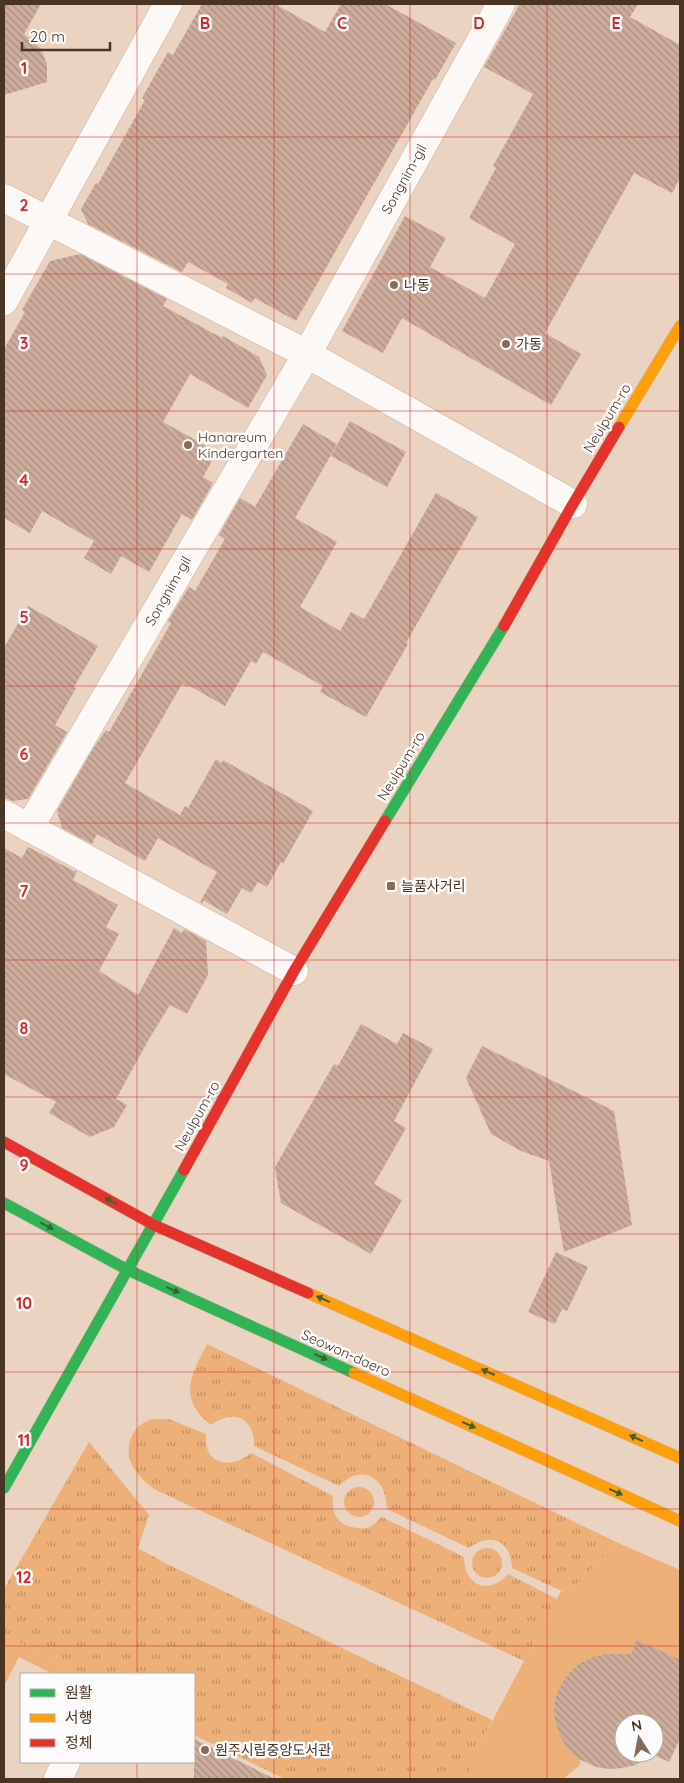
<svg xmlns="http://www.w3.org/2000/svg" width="684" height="1783" font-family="Quicksand,'Noto Sans KR',sans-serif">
	<defs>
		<pattern id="park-tufts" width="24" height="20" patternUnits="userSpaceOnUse" patternTransform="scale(1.25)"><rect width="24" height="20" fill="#ecb078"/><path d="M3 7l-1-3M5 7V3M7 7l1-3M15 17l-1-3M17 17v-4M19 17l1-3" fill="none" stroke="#c19062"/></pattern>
		<pattern id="building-back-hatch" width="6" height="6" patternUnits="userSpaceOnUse" patternTransform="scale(1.25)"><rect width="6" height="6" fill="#ceac9c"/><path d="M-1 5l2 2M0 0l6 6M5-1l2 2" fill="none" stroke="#a98d7f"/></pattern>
	</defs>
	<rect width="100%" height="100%" fill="#ead3c1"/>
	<!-- grass -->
	<g fill="#ecb078">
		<path d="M 616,1542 L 680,1570 L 680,1663 L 678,1669 L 637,1641 L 630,1656 C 611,1652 597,1655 580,1663 L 580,1765 L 563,1779 L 471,1779 L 469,1765 L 561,1591 L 566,1593 L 571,1591 Z"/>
		<path d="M 4,1634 L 75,1674 L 53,1674 L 19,1657 L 4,1686 Z"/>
	</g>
	<!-- park -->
	<g fill="url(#park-tufts)">
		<path d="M 207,1344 L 616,1542 L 571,1591 L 566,1593 L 512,1568 C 511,1540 490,1532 469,1548 L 387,1509 C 387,1478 362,1462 339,1486 L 254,1446 C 255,1418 233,1408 211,1425 C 177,1398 191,1375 207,1344 Z"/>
		<path d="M 152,1419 L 169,1419 L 206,1434 C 203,1465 230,1470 251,1453 L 333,1496 C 330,1514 339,1527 358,1528 C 363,1529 369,1528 373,1525 C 376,1523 379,1519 382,1517 L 464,1557 C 464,1586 489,1596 508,1574 L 557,1599 L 524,1661 L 156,1490 C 139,1479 124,1461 130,1441 C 132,1436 135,1429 138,1427 C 142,1423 148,1421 152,1419 Z"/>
		<path d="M 89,1442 L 149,1515 L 138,1548 L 167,1564 L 492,1720 L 470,1765 L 471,1779 L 285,1779 L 194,1735 L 194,1674 L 75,1674 L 4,1634 L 4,1589 Z"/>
		<circle cx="359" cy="1502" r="15"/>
		<circle cx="487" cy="1563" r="15"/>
	</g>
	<!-- building -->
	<g fill="url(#building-back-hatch)" fill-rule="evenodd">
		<path d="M 4,4 L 41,4 L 24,34 L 41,49 L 47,65 L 47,82 L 4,95 Z"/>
		<path d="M 202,4 L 275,4 L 325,32 L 341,4 L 385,4 L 456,43 L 435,80 L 433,79 L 296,321 L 255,298 L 252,303 L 226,288 L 228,284 L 188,262 L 182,272 L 88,224 L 81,209 L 96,183 L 98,184 L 145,100 L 142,98 L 168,52 L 173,55 Z"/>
		<path d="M 520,4 L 638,4 L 630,17 L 680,45 L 680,178 L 672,193 L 634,173 L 545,333 L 581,354 L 551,405 L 402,318 L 383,353 L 342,331 L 405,216 L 446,238 L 430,267 L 485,298 L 515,244 L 469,218 L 496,168 L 493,166 L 533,94 L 484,67 Z"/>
		<path d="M 80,254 L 167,299 L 163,306 L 222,338 L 223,336 L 259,357 L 267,375 L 248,408 L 190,374 L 163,422 L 217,452 L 203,477 L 213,483 L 192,520 L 182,514 L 149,572 L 121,556 L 111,574 L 84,558 L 94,541 L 42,511 L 30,533 L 4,518 L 4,349 L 25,312 L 22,310 L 50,261 Z"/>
		<path d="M 350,421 L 406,452 L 387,487 L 331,456 Z"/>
		<path d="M 303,424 L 337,444 L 295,518 L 337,542 L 300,607 L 340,631 L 351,612 L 364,619 L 436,493 L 478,517 L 406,643 L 408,644 L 366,717 L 320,692 L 323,686 L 263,652 L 256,664 L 251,661 L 225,706 L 188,685 L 187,687 L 182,684 L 125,783 L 180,815 L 185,806 L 188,808 L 216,759 L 222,763 L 223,760 L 313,811 L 283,864 L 281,862 L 267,887 L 258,882 L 251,893 L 242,888 L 227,914 L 203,900 L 203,904 L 200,902 L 217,872 L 158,838 L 145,861 L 97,834 L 92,844 L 62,828 L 57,811 L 94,747 L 106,730 L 109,732 L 171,623 L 168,621 L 189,587 L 195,591 L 225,539 L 219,535 L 240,498 L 255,507 Z"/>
		<path d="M 28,606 L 98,646 L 74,687 L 76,688 L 55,725 L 67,732 L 28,799 L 13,801 L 4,798 L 4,648 Z"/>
		<path d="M 28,847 L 76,872 L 75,870 L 77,871 L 73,880 L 118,905 L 106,927 L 119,934 L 99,971 L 138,995 L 174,928 L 182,933 L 184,929 L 206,941 L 208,975 L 187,1014 L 170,1005 L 149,1039 L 116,1099 L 127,1105 L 114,1127 L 90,1137 L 49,1113 L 56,1102 L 4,1074 L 4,848 L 22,858 Z"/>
		<path d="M 361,1024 L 397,1044 L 403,1033 L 433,1049 L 394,1121 L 406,1128 L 374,1184 L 402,1200 L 371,1254 L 281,1203 L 275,1167 L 334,1064 L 338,1066 Z"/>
		<path d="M 482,1046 L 614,1111 L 632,1225 L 564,1252 L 549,1161 L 521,1151 L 491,1134 L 466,1078 Z"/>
		<path d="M 556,1252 L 588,1267 L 567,1311 L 562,1309 L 555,1324 L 528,1312 Z"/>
		<path d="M 637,1640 L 680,1660 L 680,1739 L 669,1762 L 654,1755 L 635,1765 L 623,1768 L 609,1769 L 596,1767 L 581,1760 L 569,1750 L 560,1736 L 555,1720 L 554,1708 L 556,1696 L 562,1683 L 570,1672 L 580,1663 L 593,1657 L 606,1654 L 631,1654 ZM 624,1723 L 654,1723 L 654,1753 L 624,1753 Z"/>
		<path d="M 194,1739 L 275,1779 L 194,1779 Z"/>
	</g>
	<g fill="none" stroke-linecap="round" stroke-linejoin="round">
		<!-- street casing -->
		<g stroke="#c5b1a2" stroke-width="29">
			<g id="street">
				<path d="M 4,198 L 307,354 L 573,504"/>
				<path d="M 4,301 L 168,4"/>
				<path d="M 4,814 L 294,971"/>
				<path d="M 29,828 L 307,354 L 501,4"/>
				<path d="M 58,1779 L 66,1762"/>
			</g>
		</g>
		<!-- fast casing -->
		<g stroke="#c5b1a2" stroke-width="12">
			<g id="fast">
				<path d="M 385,821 L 504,626"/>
				<path d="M 4,1203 L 128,1270 L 354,1373"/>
				<path d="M 4,1488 L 184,1170"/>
			</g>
		</g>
		<!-- slow casing -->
		<g stroke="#c5b1a2" stroke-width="12">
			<g id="slow">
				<path d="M 619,427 L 680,326"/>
				<path d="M 308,1293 L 680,1458"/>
				<path d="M 354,1373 L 680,1521"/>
			</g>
		</g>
		<!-- jam casing -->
		<g stroke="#c5b1a2" stroke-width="12">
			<g id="jam">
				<path d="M 504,626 L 573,504 L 619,427"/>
				<path d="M 4,1142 L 154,1225 L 308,1293"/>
				<path d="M 184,1170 L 294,971 L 385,821"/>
			</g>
		</g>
		<!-- street -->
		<use href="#street" stroke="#fcf8f6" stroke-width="28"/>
		<!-- fast -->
		<use href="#fast" stroke="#30b455" stroke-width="11"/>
		<!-- slow -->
		<use href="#slow" stroke="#ff9f0a" stroke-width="11"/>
		<!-- jam -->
		<use href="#jam" stroke="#e5322d" stroke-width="11"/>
	</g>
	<!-- one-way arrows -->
	<defs><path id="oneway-solid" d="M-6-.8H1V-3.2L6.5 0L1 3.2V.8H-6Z" transform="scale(1.25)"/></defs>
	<g fill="#416135">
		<use href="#oneway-solid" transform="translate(111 1201) rotate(-150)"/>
		<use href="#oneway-solid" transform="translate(47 1226) rotate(28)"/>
		<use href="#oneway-solid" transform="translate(173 1290) rotate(24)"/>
		<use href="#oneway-solid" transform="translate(323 1299) rotate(-156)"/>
		<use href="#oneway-solid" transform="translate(321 1357) rotate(24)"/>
		<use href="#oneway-solid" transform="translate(488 1372) rotate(-156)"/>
		<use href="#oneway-solid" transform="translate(469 1425) rotate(24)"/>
		<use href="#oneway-solid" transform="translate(636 1438) rotate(-156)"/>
		<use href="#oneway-solid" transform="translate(616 1492) rotate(24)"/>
	</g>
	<!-- grid -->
	<path fill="none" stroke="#d62828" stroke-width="1" stroke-opacity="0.55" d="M 137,4 L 137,1674M 274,4 L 274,1779M 410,4 L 410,1779M 547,4 L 547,1779M 4,137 L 680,137M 4,274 L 680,274M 4,411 L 680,411M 4,549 L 680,549M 4,686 L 680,686M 4,823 L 680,823M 4,960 L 680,960M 4,1097 L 680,1097M 4,1234 L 680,1234M 4,1372 L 680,1372M 4,1509 L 680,1509M 4,1646 L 680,1646M 137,1762 L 137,1779"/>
	<!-- markers -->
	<g fill="#826c5b" stroke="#fbfbfb" stroke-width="2">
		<circle cx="394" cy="285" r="5"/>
		<circle cx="506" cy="344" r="5"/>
		<circle cx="188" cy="445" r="5"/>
		<rect x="386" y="881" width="10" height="10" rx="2.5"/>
		<circle cx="205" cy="1750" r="5"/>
	</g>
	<g text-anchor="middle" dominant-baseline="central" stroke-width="5" stroke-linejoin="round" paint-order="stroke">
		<!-- street labels -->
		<g font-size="14" fill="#4a3524" stroke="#fbfbfb">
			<text transform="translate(404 179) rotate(-61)">Songnim-gil</text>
			<text transform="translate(607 418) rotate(-59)">Neulpum-ro</text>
			<text transform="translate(168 591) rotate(-60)">Songnim-gil</text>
			<text transform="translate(401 766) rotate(-59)">Neulpum-ro</text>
			<text transform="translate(197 1116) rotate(-61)">Neulpum-ro</text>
			<text transform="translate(346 1353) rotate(24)">Seowon-daero</text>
		</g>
		<!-- poi labels -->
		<g font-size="14" fill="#4a3524" stroke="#fbfbfb" text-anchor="start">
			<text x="404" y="285">나동</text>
			<text x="516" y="344">가동</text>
			<text x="198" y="437">Hanareum<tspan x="198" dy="16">Kindergarten</tspan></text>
			<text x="401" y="886">늘품사거리</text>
			<text x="215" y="1750">원주시립중앙도서관</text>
		</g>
	</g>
	<g font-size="16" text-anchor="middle" font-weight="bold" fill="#d62828" stroke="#fbfbfb" stroke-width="5" stroke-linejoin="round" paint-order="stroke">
		<text x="205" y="29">B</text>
		<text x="342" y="29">C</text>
		<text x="479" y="29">D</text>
		<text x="616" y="29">E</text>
		<text x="24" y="74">1</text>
		<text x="24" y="211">2</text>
		<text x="24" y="349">3</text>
		<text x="24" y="486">4</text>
		<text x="24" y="623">5</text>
		<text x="24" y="760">6</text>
		<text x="24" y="897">7</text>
		<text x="24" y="1034">8</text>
		<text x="24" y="1171">9</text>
		<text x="24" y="1309">10</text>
		<text x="24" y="1446">11</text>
		<text x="24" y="1583">12</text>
	</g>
	<!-- border -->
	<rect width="684" height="1783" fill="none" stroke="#4a3524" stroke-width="10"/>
	<!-- legend -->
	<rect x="20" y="1673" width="175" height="90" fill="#fbfbfb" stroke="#b4aca5"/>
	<rect x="30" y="1689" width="25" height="8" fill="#30b455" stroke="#b4aca5"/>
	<text x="65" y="1698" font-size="15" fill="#4a3524">원활</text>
	<rect x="30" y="1714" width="25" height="8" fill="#ff9f0a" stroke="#b4aca5"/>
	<text x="65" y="1723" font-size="15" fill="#4a3524">서행</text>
	<rect x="30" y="1739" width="25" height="8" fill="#e5322d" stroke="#b4aca5"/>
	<text x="65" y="1748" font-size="15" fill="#4a3524">정체</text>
	<!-- north arrow -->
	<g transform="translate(639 1738) rotate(349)"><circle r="24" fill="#fbfbfb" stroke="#b4aca5"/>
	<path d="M0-4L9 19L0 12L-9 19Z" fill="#826c5b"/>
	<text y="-8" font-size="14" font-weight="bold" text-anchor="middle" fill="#4a3524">N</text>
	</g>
	<!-- scale -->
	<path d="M22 42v8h88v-8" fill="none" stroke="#4a3524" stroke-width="2.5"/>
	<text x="30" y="42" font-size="15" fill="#4a3524" stroke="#fbfbfb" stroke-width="4" paint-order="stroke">20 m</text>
</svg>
